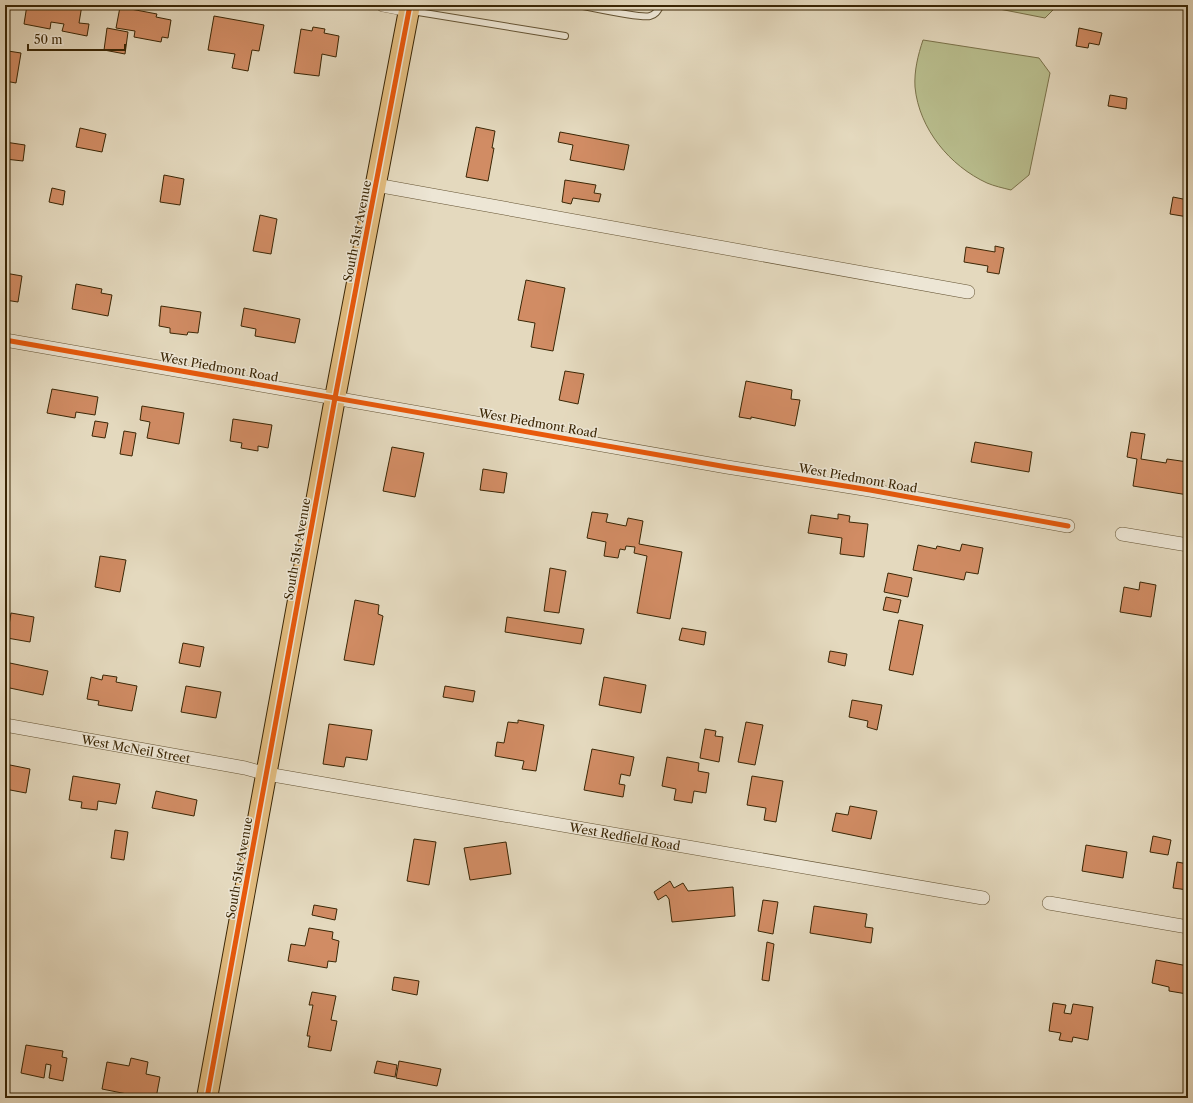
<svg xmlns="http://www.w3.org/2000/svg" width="1193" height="1103" font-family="'Libre Caslon Text',serif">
	<rect width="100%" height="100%" fill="#e4d9be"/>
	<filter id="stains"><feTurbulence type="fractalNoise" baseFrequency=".005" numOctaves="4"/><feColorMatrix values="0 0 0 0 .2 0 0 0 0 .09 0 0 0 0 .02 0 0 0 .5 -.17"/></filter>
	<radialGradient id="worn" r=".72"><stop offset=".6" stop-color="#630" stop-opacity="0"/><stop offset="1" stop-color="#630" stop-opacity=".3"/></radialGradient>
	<!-- green -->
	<g fill="#b9be8e" stroke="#7a724a">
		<path d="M 979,5 L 1058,5 L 1045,18 Z"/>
		<path d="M 923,40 L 1039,58 L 1050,73 L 1029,175 L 1011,190 C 1003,188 994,186 987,183 C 950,166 919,129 915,87 C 914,71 918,55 923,40 Z"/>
	</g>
	<!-- building -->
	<g fill="#d18c64" stroke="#3a2605">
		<path d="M 27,5 L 39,6 L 39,5 L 82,5 L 79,23 L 89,24 L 87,36 L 62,31 L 64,24 L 51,22 L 50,29 L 24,24 Z"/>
		<path d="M 120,7 L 157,14 L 156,17 L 171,20 L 168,38 L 162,37 L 161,42 L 134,37 L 135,31 L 116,28 Z"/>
		<path d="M 214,16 L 264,25 L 259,51 L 252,50 L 248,71 L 232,68 L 235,54 L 208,50 Z"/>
		<path d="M 313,27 L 325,29 L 324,33 L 339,36 L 336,57 L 322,54 L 319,76 L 294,73 L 301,29 L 312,31 Z"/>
		<path d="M 107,28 L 128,32 L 125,54 L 104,50 Z"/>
		<path d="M 1079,28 L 1102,33 L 1099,45 L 1089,43 L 1088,48 L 1076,46 Z"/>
		<path d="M 8,51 L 21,53 L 16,83 L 5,81 L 5,68 Z"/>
		<path d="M 1110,95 L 1127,98 L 1126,109 L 1108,106 Z"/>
		<path d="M 476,127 L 495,131 L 492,148 L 494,148 L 488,181 L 466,177 Z"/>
		<path d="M 80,128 L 106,134 L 102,152 L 76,147 Z"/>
		<path d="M 560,132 L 629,145 L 624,170 L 570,160 L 573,145 L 558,142 Z"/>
		<path d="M 5,142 L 25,145 L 23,161 L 5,159 Z"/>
		<path d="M 164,175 L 184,179 L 180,205 L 160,202 Z"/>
		<path d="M 565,180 L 596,185 L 594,193 L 601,194 L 599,202 L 573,198 L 571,204 L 562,202 Z"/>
		<path d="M 52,188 L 65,191 L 63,205 L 49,202 Z"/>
		<path d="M 1173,197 L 1188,200 L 1188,217 L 1170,214 Z"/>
		<path d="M 260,215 L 277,219 L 271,254 L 253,251 Z"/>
		<path d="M 995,246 L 1004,248 L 999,274 L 987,272 L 988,266 L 964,262 L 966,247 L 995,252 Z"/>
		<path d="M 5,273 L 22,276 L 18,302 L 5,300 Z"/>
		<path d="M 526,280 L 565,288 L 553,351 L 531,347 L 535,323 L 518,320 Z"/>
		<path d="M 76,284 L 102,289 L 101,293 L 112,295 L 108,316 L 72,309 Z"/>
		<path d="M 161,306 L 201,312 L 198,333 L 188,332 L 187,335 L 170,333 L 170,328 L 159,326 Z"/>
		<path d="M 244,308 L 300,319 L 295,343 L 255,336 L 256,329 L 241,326 Z"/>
		<path d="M 565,371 L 584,374 L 578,404 L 559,400 Z"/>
		<path d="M 746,381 L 792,390 L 791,399 L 800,400 L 795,426 L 751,417 L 751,419 L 739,417 Z"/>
		<path d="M 52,389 L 98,397 L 95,415 L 76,412 L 75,418 L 47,413 Z"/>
		<path d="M 142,406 L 184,413 L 179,444 L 147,438 L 150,422 L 140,420 Z"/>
		<path d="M 233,419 L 272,425 L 268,448 L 258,446 L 258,451 L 241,448 L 242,443 L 230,441 Z"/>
		<path d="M 95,421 L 108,423 L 105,438 L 92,436 Z"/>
		<path d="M 124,431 L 136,433 L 132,456 L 120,454 Z"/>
		<path d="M 1131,432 L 1145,434 L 1141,459 L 1166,463 L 1167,459 L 1188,462 L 1188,495 L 1133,486 L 1137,459 L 1127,457 Z"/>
		<path d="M 975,442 L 1032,452 L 1029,472 L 971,462 Z"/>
		<path d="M 392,447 L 424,453 L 415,497 L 383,491 Z"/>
		<path d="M 483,469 L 507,473 L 504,493 L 480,490 Z"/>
		<path d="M 592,512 L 608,514 L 606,522 L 626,526 L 628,518 L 643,521 L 639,544 L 682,552 L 670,619 L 637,613 L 647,556 L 634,553 L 635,547 L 626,546 L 625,550 L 620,549 L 618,558 L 604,556 L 606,542 L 587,538 Z"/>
		<path d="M 838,514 L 850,516 L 849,522 L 868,524 L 864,557 L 840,554 L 842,538 L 808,533 L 811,515 L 838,519 Z"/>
		<path d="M 962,544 L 983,548 L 978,574 L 966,572 L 964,580 L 913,570 L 918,545 L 936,549 L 937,546 L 960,551 Z"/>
		<path d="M 100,556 L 126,560 L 120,592 L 95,587 Z"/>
		<path d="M 550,568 L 566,571 L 559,613 L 544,611 Z"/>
		<path d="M 888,573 L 912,578 L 908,597 L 884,592 Z"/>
		<path d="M 1140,582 L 1156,585 L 1151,617 L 1120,612 L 1124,587 L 1139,590 Z"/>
		<path d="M 886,597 L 901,600 L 898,613 L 883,610 Z"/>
		<path d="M 355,600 L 379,605 L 378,614 L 383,616 L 374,665 L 344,660 Z"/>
		<path d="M 11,613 L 34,617 L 30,642 L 7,638 Z"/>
		<path d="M 507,617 L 584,629 L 581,644 L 505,632 Z"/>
		<path d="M 899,620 L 923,625 L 913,675 L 889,670 Z"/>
		<path d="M 682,628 L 706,632 L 704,645 L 679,640 Z"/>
		<path d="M 183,643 L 204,647 L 200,667 L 179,663 Z"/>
		<path d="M 830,651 L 847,654 L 845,666 L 828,662 Z"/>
		<path d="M 5,662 L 48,671 L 43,695 L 5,687 Z"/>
		<path d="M 103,675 L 117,677 L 116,682 L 137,686 L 132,711 L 98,705 L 99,701 L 87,699 L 91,677 L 102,680 Z"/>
		<path d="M 604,677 L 646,685 L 641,713 L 599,705 Z"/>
		<path d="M 186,686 L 221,692 L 216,718 L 181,712 Z"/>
		<path d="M 445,686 L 475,691 L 473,702 L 443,697 Z"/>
		<path d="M 852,700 L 882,705 L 877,730 L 867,727 L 868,721 L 849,717 Z"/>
		<path d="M 518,720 L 544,725 L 536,771 L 522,769 L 524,761 L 495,756 L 497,742 L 504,743 L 508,722 L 518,723 Z"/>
		<path d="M 746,722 L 763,725 L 755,765 L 738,762 Z"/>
		<path d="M 329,724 L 372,730 L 367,760 L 346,757 L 344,767 L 323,764 Z"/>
		<path d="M 705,729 L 716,731 L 715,736 L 723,737 L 719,762 L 700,758 Z"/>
		<path d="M 592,749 L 634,757 L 630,776 L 621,774 L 619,784 L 625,785 L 623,797 L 584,790 Z"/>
		<path d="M 667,757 L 699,763 L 698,771 L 709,773 L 706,793 L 694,791 L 692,803 L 674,800 L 676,789 L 662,786 Z"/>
		<path d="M 5,764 L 30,769 L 26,793 L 5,789 Z"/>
		<path d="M 73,776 L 120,784 L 116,804 L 98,801 L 97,810 L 81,808 L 82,802 L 69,800 Z"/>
		<path d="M 752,776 L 783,781 L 776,822 L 764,820 L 766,808 L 747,805 Z"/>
		<path d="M 156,791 L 197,800 L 194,816 L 152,808 Z"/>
		<path d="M 850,806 L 877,811 L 871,839 L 832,831 L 836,813 L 848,815 Z"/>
		<path d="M 115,830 L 128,832 L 124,860 L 111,858 Z"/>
		<path d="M 1153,836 L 1171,840 L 1168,855 L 1150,852 Z"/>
		<path d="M 414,839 L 436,842 L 429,885 L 407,881 Z"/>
		<path d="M 506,842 L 511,874 L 470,880 L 464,848 Z"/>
		<path d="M 1086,845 L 1127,852 L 1123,878 L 1082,871 Z"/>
		<path d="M 1177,862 L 1188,864 L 1188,890 L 1173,888 Z"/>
		<path d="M 670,881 L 674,888 L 683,883 L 688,891 L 733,887 L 735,916 L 672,922 L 669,899 L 666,895 L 658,900 L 654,892 Z"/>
		<path d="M 763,900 L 778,902 L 773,934 L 758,931 Z"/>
		<path d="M 314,905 L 337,909 L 335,920 L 312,915 Z"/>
		<path d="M 814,906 L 867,914 L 865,927 L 873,928 L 871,943 L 810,933 Z"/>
		<path d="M 309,928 L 333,932 L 332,939 L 339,941 L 336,962 L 328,961 L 327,968 L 288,961 L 291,944 L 305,946 Z"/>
		<path d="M 767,942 L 774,944 L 769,981 L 762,980 Z"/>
		<path d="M 1156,960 L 1188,966 L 1188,989 L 1187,994 L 1169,991 L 1169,987 L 1152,983 Z"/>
		<path d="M 394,977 L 419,981 L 417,995 L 392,990 Z"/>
		<path d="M 312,992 L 336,996 L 331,1020 L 337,1021 L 331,1051 L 308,1047 L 310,1036 L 307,1036 L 313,1005 L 309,1005 Z"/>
		<path d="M 1053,1003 L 1066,1005 L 1064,1013 L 1071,1014 L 1073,1004 L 1093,1007 L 1088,1040 L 1073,1037 L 1072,1042 L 1059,1040 L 1061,1033 L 1049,1031 Z"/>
		<path d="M 26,1045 L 63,1051 L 62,1057 L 67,1058 L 63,1081 L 49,1078 L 51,1065 L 46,1064 L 44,1078 L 21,1073 Z"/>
		<path d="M 131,1058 L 148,1062 L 146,1074 L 160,1077 L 156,1098 L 147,1098 L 102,1089 L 107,1062 L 129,1066 Z"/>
		<path d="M 377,1061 L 397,1065 L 395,1077 L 374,1073 Z"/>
		<path d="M 399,1061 L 441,1069 L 437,1086 L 396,1078 Z"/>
	</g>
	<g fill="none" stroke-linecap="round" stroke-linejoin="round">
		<!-- service casing -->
		<g stroke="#645333" stroke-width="8">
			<g id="service">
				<path d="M 578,5 C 590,7 642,19 650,16 C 656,15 658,10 661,5"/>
				<path d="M 412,11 L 565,36"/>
			</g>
		</g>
		<!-- minor casing -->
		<g stroke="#645333" stroke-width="14">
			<g id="minor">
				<path d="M 383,5 L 409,10"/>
				<path d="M 376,185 L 968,292"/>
				<path d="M 5,340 L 727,467 L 870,490 L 1068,526"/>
				<path d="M 1122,534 L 1188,545"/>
				<path id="s1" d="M 5,725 L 245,768 L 267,774 L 983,898"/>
				<path d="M 1049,903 L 1188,927"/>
			</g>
		</g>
		<!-- primary casing -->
		<g stroke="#3a2605" stroke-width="22">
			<path id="primary" d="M 207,1098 L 335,398 L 410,5"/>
		</g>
		<!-- service -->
		<use href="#service" stroke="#ede6d5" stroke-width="6"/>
		<!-- minor -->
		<use href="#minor" stroke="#ede6d5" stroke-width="13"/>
		<!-- primary -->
		<use href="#primary" stroke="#e2bc7f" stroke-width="20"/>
		<!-- cycleway casing -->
		<g stroke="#ede6d5" stroke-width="8">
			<g id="cycleway">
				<path d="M 5,340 L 727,467 L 870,490 L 1068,526"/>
				<path d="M 207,1098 L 335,398 L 410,5"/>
			</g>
		</g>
		<!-- cycleway -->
		<use href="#cycleway" stroke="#e8590c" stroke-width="5"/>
	</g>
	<g text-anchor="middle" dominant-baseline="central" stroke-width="3" stroke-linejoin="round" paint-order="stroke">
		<!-- street labels -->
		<g font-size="12" fill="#3a2605" stroke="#ede6d5">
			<text transform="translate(357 231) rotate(-79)">South 51st Avenue</text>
			<text transform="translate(219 367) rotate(10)">West Piedmont Road</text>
			<text transform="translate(538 423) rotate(10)">West Piedmont Road</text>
			<text transform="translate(858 478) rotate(10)">West Piedmont Road</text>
			<text transform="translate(297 549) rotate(-80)">South 51st Avenue</text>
			<text stroke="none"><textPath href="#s1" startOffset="133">West McNeil Street</textPath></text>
			<text stroke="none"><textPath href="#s1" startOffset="630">West Redfield Road</textPath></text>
			<text transform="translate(239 868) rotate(-80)">South 51st Avenue</text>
		</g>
	</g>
	<!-- margin -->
	<rect width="1193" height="1103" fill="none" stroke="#e4d9be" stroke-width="20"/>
	<rect x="6" y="6" width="1181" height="1091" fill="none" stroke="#3a2605" stroke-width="2"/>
	<rect x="10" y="10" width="1173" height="1083" fill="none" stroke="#3a2605"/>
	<!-- scale -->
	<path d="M28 44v6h97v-6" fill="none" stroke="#3a2605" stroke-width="2"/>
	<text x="34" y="44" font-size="12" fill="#3a2605" stroke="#ede6d5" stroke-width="3" paint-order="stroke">50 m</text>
	<rect width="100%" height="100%" filter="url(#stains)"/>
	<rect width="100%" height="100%" fill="url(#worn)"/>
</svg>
